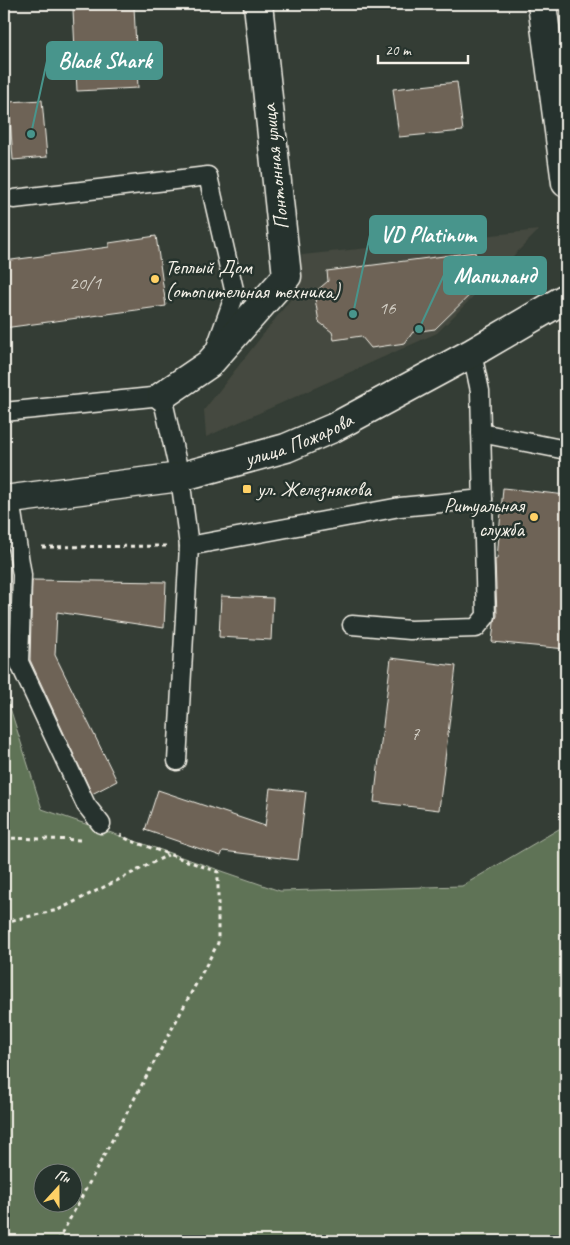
<svg xmlns="http://www.w3.org/2000/svg" width="570" height="1245" font-family="Caveat,sans-serif">
	<rect width="100%" height="100%" fill="#343d35"/>
	<filter id="ink" filterUnits="userSpaceOnUse"><feTurbulence type="fractalNoise" baseFrequency=".02" numOctaves="2"/><feDisplacementMap in="SourceGraphic" scale="10" xChannelSelector="R" yChannelSelector="G"/><feConvolveMatrix kernelMatrix="1 2 1 2 8 2 1 2 1" color-interpolation-filters="sRGB"/></filter>
	<g filter="url(#ink)">
		<!-- built -->
		<path fill="#45493f" d="M 539,230 L 437,333 L 206,437 L 204,410 L 297,291 L 302,255 Z"/>
		<!-- green -->
		<path fill="#5f7357" stroke="#aab2a0" fill-rule="evenodd" d="M 4,689 L 42,809 L 280,891 L 462,886 L 564,826 L 566,814 L 566,1241 L 4,1241 ZM 42,1172 L 72,1172 L 72,1202 L 42,1202 Z"/>
		<!-- building -->
		<g fill="#6e6457" stroke="#f4f1e8">
			<path d="M 134,7 L 138,88 L 77,91 L 73,10 Z"/>
			<path d="M 457,82 L 463,131 L 399,137 L 393,89 Z"/>
			<path d="M 42,100 L 47,157 L 13,160 L 9,102 Z"/>
			<path d="M 156,236 L 166,306 L 4,328 L 4,261 L 109,247 L 109,243 Z"/>
			<path d="M 475,252 L 480,285 L 435,329 L 413,332 L 405,343 L 371,348 L 361,336 L 334,340 L 332,332 L 319,322 L 314,293 L 328,281 L 327,271 Z"/>
			<path d="M 503,488 L 566,495 L 566,649 L 492,642 L 494,623 L 497,616 L 495,559 L 497,559 Z"/>
			<path d="M 32,580 L 166,582 L 164,628 L 57,612 L 55,655 L 117,781 L 92,794 L 30,660 Z"/>
			<path d="M 221,596 L 273,598 L 271,640 L 219,637 Z"/>
			<path d="M 391,658 L 456,666 L 439,810 L 374,802 Z"/>
			<path d="M 270,788 L 306,792 L 298,860 L 223,851 L 221,856 L 145,830 L 158,790 L 265,826 Z"/>
		</g>
		<g fill="none" stroke-linecap="round" stroke-linejoin="round">
			<!-- service casing -->
			<g stroke="#f4f1e8" stroke-width="21">
				<g id="service">
					<path d="M 14,199 L 208,176 L 235,294 L 215,350"/>
					<path d="M 4,412 L 162,396 L 180,477 L 189,546 L 177,761"/>
					<path d="M 481,433 L 566,450"/>
					<path d="M 10,500 L 22,575 L 19,662 L 86,805 L 101,824"/>
					<path d="M 189,546 L 400,507 L 483,499"/>
					<path d="M 352,625 L 410,630 L 476,628 L 486,616 L 480,391 L 472,353"/>
				</g>
			</g>
			<!-- minor casing -->
			<g stroke="#f4f1e8" stroke-width="31">
				<g id="minor">
					<path d="M 542,4 L 566,183"/>
					<path d="M 162,396 L 209,364 L 287,276 L 258,4"/>
				</g>
			</g>
			<!-- secondary casing -->
			<g stroke="#f4f1e8" stroke-width="31">
				<g id="secondary">
					<path id="s1" d="M 4,500 L 180,477 L 286,448 L 333,428 L 472,353 L 566,298"/>
				</g>
			</g>
			<!-- path -->
			<g stroke="#f4f1e8" stroke-width="3" stroke-dasharray="4 4" stroke-linecap="butt">
				<path d="M 42,547 L 166,546"/>
				<path d="M 4,838 L 83,840"/>
				<path d="M 4,922 L 58,910 L 168,855"/>
				<path d="M 58,1241 L 218,943 L 218,872 L 129,840 L 120,835"/>
			</g>
			<!-- service -->
			<use href="#service" stroke="#26332d" stroke-width="18"/>
			<!-- minor -->
			<use href="#minor" stroke="#26332d" stroke-width="28"/>
			<!-- secondary -->
			<use href="#secondary" stroke="#26332d" stroke-width="28"/>
		</g>
	</g>
	<!-- markers -->
	<g fill="#ffd166" stroke="#26332d" stroke-width="2">
		<circle cx="155" cy="279" r="5"/>
		<rect x="242" y="484" width="10" height="10" rx="2.5"/>
		<circle cx="534" cy="517" r="5"/>
	</g>
	<g text-anchor="middle" dominant-baseline="central" stroke-width="5" stroke-linejoin="round" paint-order="stroke">
		<!-- number labels -->
		<g font-size="19" fill="#d2cec4">
			<text x="85" y="283">20/1</text>
			<text x="387" y="308">16</text>
			<text x="415" y="734">7</text>
		</g>
		<!-- street labels -->
		<g font-size="21" fill="#f4f1e8" stroke="#26332d">
			<text transform="translate(275 167) rotate(-96)">Понтонная улица</text>
			<text stroke="none"><textPath href="#s1" startOffset="302">улица Пожарова</textPath></text>
		</g>
		<!-- poi labels -->
		<g font-size="21" fill="#f4f1e8" stroke="#26332d" text-anchor="start">
			<text x="165" y="267">Теплый Дом<tspan x="165" dy="24">(отопительная техника)</tspan></text>
			<text x="257" y="489">ул. Железнякова</text>
			<text x="524" y="505" text-anchor="end">Ритуальная<tspan x="524" dy="24">служба</tspan></text>
		</g>
	</g>
	<!-- callouts -->
	<path fill="none" stroke="#48958c" stroke-width="2" d="M31 134L47 61M353 314L370 235M419 329L444 275"/>
	<g fill="#48958c" stroke="#26332d" stroke-width="2">
		<circle cx="31" cy="134" r="5"/>
		<circle cx="353" cy="314" r="5"/>
		<circle cx="419" cy="329" r="5"/>
	</g>
	<g fill="#48958c" stroke="#48958c" stroke-width="2">
		<rect x="47" y="42" width="115" height="37" rx="5"/>
		<rect x="370" y="216" width="116" height="37" rx="5"/>
		<rect x="444" y="257" width="102" height="37" rx="5"/>
	</g>
	<g font-size="22" text-anchor="middle" font-weight="bold" fill="#fff">
		<text x="105" y="68">Black Shark</text>
		<text x="428" y="242">VD Platinum</text>
		<text x="495" y="283">Мапиланд</text>
	</g>
	<!-- margin -->
	<rect width="570" height="1245" fill="none" stroke="#26332d" stroke-width="20"/>
	<rect x="10" y="10" width="550" height="1225" fill="none" stroke="#f4f1e8" stroke-width="2" filter="url(#ink)"/>
	<!-- north arrow -->
	<g transform="translate(58 1188) rotate(21)"><circle r="24" fill="#26332d" stroke="#787f78"/>
	<path d="M0-4L9 19L0 12L-9 19Z" fill="#ffd166"/>
	<text y="-8" font-size="14" font-weight="bold" text-anchor="middle" fill="#f4f1e8">Пн</text>
	</g>
	<!-- scale -->
	<path d="M378 55v8h90v-8" fill="none" stroke="#f4f1e8" stroke-width="2.5"/>
	<text x="385" y="55" font-size="15" fill="#f4f1e8" stroke="#26332d" stroke-width="4" paint-order="stroke">20 m</text>
</svg>
